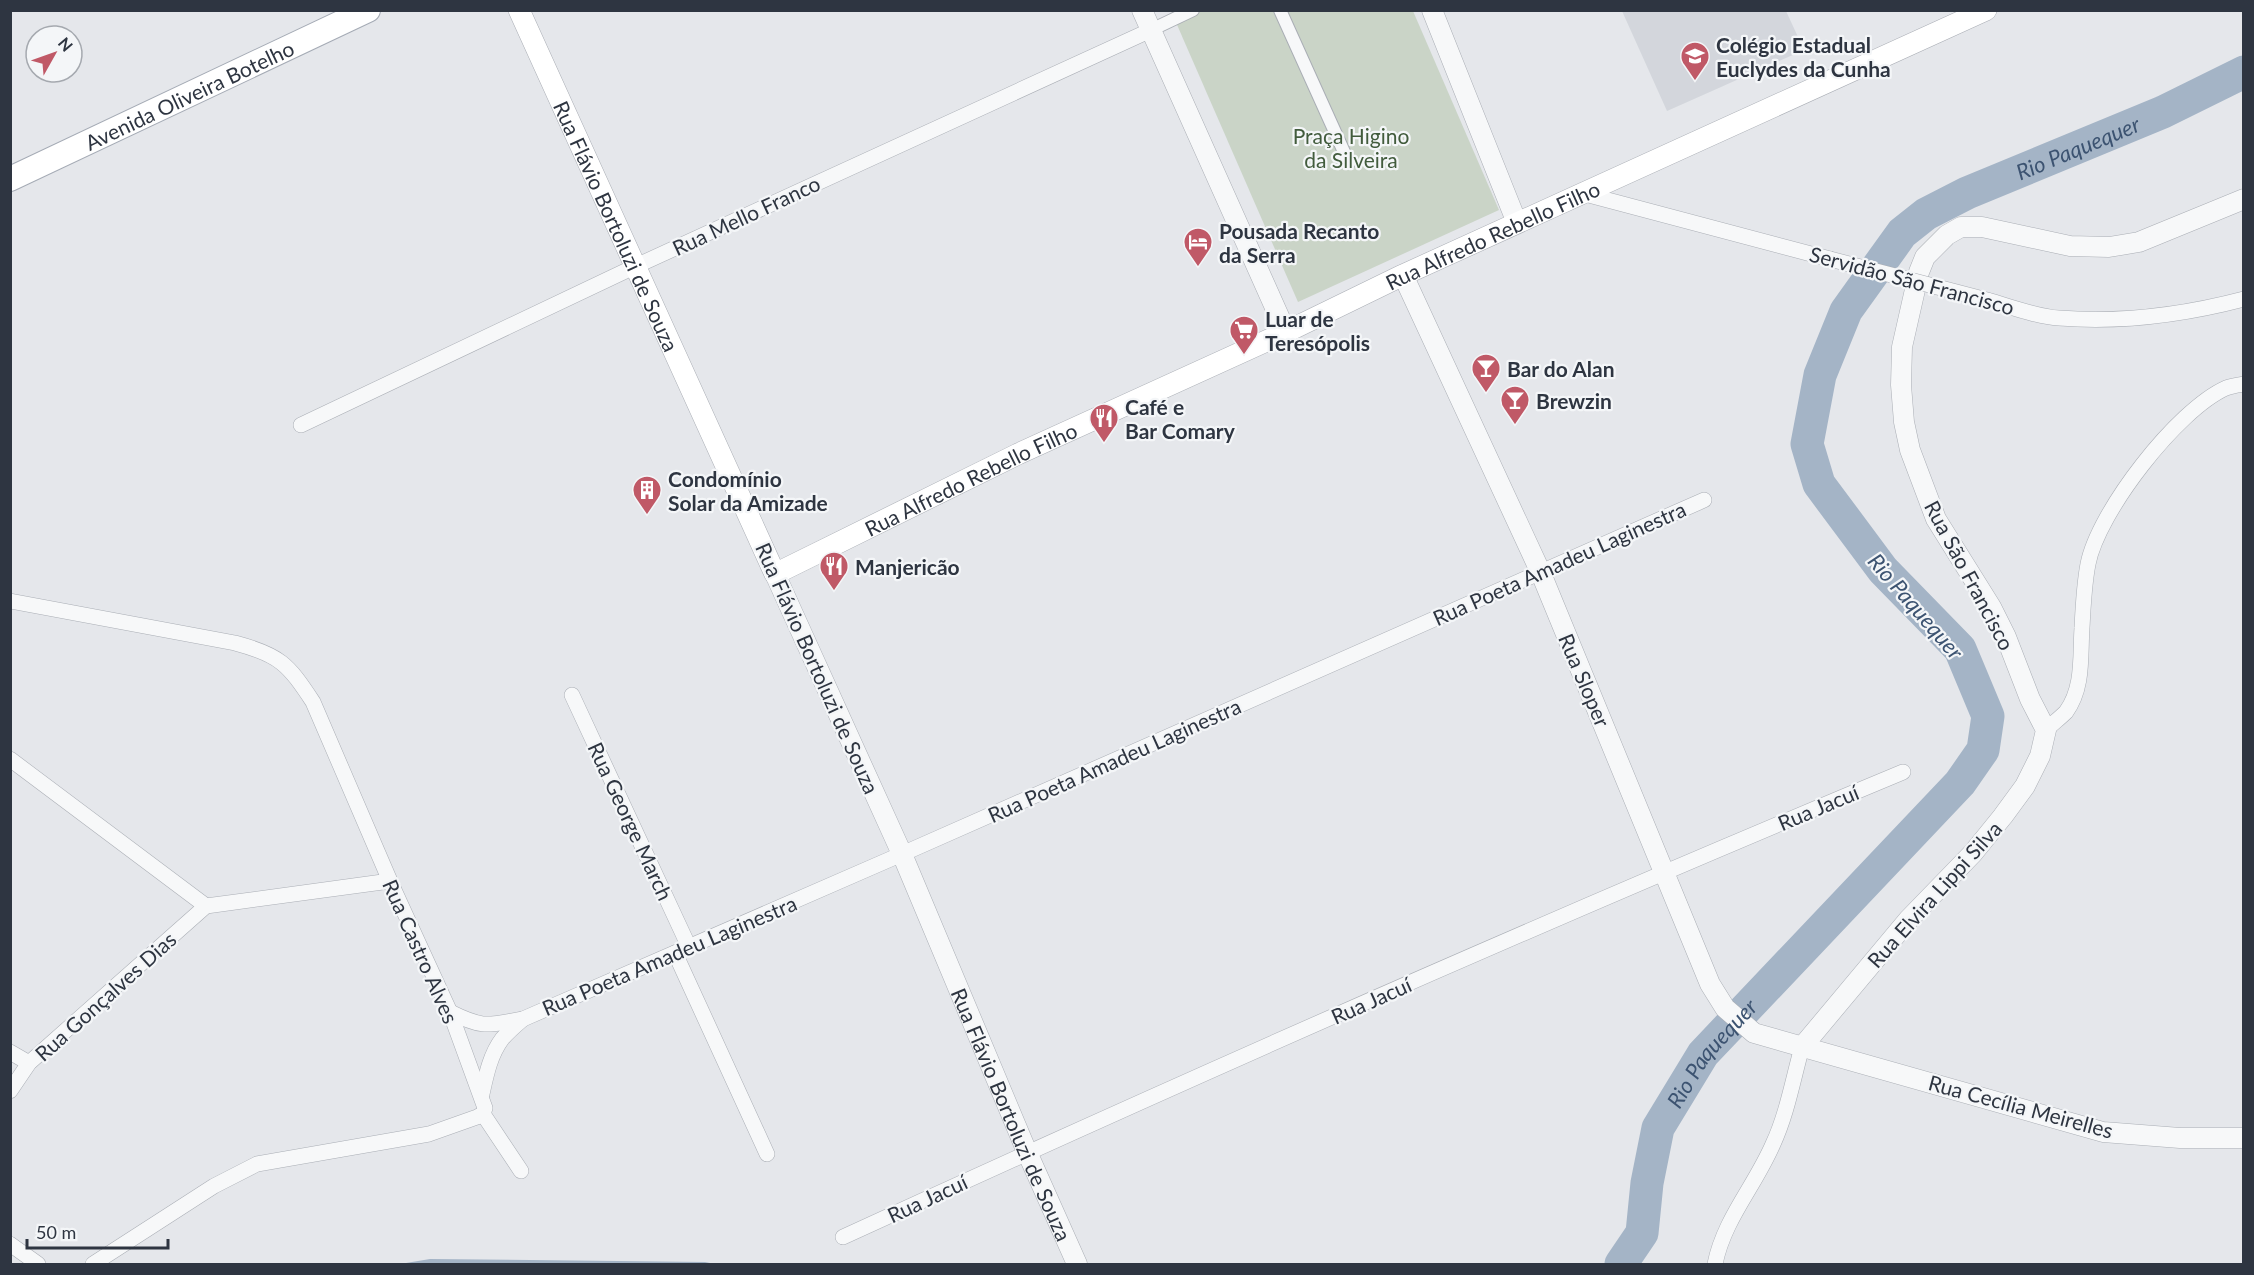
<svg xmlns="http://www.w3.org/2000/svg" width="2254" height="1275" font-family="Lato,sans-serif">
	<rect width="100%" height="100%" fill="#e5e7eb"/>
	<!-- built -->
	<path fill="#d3d6dc" d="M 1622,11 L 1786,11 L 1804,50 L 1667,111 Z"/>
	<!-- green -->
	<path fill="#cad4c7" d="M 1171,11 L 1413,11 L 1499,210 L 1298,302 Z"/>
	<!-- water -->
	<path fill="#a4b4c6" d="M 430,1259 L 705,1262 L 715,1264 L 400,1264 Z"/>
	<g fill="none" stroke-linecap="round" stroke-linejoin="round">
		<!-- river -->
		<path stroke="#a4b4c6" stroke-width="33" id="s1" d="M 1621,1264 L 1642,1233 L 1647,1183 L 1658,1128 L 1703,1054 L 1960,783 L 1983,750 L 1988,716 L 1960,649 L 1883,570 L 1819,484 L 1807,444 L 1820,375 L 1846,311 L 1902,233 L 1926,214 L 1967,193 L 2163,112 L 2244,72"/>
		<!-- pedestrian casing -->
		<g stroke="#aaaeb5" stroke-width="14">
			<g id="pedestrian">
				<path d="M 1280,10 L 1349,163"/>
				<path d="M 1151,30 L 1193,10"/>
			</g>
		</g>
		<!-- minor casing -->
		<g stroke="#aaaeb5" stroke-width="16">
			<g id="minor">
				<path d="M 1585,194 L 1830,259"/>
				<path d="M 1987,300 C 2009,306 2037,317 2059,318 C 2122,323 2183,315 2244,299"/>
				<path d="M 301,425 L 636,266 L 1151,30"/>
				<path d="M 10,601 L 235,643 C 280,655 288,664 313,702 L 390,881 L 450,1012 L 485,1108 L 483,1114 L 477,1117 L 429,1134 L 257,1164 L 214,1186 L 93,1264"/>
				<path d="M 572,695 L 689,947"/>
				<path d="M 2046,730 C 2052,724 2060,718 2066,712 C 2084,687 2080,656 2082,628 C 2083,607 2084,585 2088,564 C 2098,512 2177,410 2226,388 C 2231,386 2238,385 2244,384"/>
				<path d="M 10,759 L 206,906"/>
				<path d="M 675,953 L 767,1154"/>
				<path d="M 450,1012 C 484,1029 488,1025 523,1019 L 902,854 L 1704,500"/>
				<path d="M 10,1052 L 29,1063"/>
				<path d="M 10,1091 L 29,1063 L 206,906 L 390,881"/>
				<path d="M 482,1094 C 486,1076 490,1055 502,1039 C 508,1032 516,1025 523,1019"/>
				<path d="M 483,1114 L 521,1171"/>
				<path d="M 843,1237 C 1194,1076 1547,920 1903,772"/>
				<path d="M 10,1244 L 38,1264"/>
				<path d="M 1715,1264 C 1724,1219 1755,1186 1773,1144 C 1787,1114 1793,1079 1802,1047"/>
			</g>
		</g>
		<!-- tertiary casing -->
		<g stroke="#aaaeb5" stroke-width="21">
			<g id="tertiary">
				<path d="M 1142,10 L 1286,332"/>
				<path d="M 1432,10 L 1517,223"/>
				<path d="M 1403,275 L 1540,571 L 1710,984 L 1725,1008 L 1754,1033 L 2103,1132 L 2180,1138 L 2244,1138"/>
				<path id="s2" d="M 775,574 L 902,854 L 1027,1152 L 1077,1264"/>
				<path d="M 1802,1047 L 1909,919 L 1973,853 L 2003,816 L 2025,786 L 2040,756 L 2046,730 L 2030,699 L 2006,637 L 1991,607 L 1936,519 L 1910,450 L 1904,422 L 1901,385 L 1902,347 L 1919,272 L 1925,257 L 1947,235 L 1961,227 L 1982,227 L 2070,246 L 2109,247 L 2139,242 L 2244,199"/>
			</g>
		</g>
		<!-- secondary casing -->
		<g stroke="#aaaeb5" stroke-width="22">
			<g id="secondary">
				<path id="s3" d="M 519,10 L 775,574 L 1018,454 L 1286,332 L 1403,275 L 1986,10"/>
			</g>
		</g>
		<!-- primary casing -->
		<g stroke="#a5abb5" stroke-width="26">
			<g id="primary">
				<path id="s4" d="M 10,179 L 368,10"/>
			</g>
		</g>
		<!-- pedestrian -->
		<use href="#pedestrian" stroke="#f7f8f9" stroke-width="12"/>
		<!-- minor -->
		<use href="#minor" stroke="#f7f8f9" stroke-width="15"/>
		<!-- tertiary -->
		<use href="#tertiary" stroke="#f7f8f9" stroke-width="20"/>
		<!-- secondary -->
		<use href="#secondary" stroke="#fff" stroke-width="21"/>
		<!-- primary -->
		<use href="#primary" stroke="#fff" stroke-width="24"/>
		<!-- minor-bridge casing -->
		<g stroke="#aaaeb5" stroke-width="16" stroke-linecap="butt">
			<path id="minor-bridge" d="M 1830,259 L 1987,300"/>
		</g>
		<!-- minor-bridge -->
		<use href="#minor-bridge" stroke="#f7f8f9" stroke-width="15"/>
	</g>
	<!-- icons -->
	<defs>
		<g id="school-pin" transform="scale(1.5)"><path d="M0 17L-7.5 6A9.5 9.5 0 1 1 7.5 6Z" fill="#c05967" stroke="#f4f6f8"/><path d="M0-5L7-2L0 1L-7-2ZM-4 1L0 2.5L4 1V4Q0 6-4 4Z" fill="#fff"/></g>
		<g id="hotel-pin" transform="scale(1.5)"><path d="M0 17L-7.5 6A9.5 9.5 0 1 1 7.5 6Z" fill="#c05967" stroke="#f4f6f8"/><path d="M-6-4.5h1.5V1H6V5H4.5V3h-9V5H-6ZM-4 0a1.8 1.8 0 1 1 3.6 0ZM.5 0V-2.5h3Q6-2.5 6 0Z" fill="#fff"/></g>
		<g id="supermarket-pin" transform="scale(1.5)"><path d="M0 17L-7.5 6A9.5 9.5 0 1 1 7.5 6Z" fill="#c05967" stroke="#f4f6f8"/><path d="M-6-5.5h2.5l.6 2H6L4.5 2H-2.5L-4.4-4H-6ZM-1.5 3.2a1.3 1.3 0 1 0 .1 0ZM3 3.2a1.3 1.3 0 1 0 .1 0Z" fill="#fff"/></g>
		<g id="bar-pin" transform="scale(1.5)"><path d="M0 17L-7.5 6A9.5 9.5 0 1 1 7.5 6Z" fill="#c05967" stroke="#f4f6f8"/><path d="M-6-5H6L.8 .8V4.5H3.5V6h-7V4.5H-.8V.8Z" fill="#fff"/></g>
		<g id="restaurant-pin" transform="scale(1.5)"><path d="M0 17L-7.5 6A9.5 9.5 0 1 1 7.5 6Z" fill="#c05967" stroke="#f4f6f8"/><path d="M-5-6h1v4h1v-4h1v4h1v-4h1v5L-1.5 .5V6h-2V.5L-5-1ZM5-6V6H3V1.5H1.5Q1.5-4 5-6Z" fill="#fff"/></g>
		<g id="building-pin" transform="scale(1.5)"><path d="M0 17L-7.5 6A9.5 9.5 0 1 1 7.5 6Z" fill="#c05967" stroke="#f4f6f8"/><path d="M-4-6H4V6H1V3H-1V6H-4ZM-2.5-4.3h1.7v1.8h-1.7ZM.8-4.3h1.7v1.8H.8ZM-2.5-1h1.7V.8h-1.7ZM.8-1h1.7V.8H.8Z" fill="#fff"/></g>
	</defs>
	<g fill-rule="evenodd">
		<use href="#school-pin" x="1695" y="56"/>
		<use href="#hotel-pin" x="1198" y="242"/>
		<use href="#supermarket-pin" x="1244" y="330"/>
		<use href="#bar-pin" x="1486" y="368"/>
		<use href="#bar-pin" x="1515" y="400"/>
		<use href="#restaurant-pin" x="1104" y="418"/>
		<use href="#building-pin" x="647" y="490"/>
		<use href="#restaurant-pin" x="834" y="566"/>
	</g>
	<g text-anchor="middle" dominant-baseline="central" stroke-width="4.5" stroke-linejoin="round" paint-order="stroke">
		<!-- poi labels -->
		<g font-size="21" font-weight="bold" fill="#2e3541" stroke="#f4f6f8" text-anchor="start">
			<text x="1716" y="44">Colégio Estadual<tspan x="1716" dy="24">Euclydes da Cunha</tspan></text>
			<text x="1219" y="230">Pousada Recanto<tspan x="1219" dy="24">da Serra</tspan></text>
			<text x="1265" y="318">Luar de<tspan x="1265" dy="24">Teresópolis</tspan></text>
			<text x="1507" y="368">Bar do Alan</text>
			<text x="1536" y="400">Brewzin</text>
			<text x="1125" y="406">Café e<tspan x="1125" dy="24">Bar Comary</tspan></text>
			<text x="668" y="478">Condomínio<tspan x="668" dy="24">Solar da Amizade</tspan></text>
			<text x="855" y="566">Manjericão</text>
		</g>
		<!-- street labels -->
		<g font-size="21" fill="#2e3541" stroke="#f4f6f8">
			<text stroke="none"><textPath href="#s4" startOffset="198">Avenida Oliveira Botelho</textPath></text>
			<text transform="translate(746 215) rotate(-25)">Rua Mello Franco</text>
			<text stroke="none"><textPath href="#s3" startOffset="237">Rua Flávio Bortoluzi de Souza</textPath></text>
			<text stroke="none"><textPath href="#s3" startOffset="1413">Rua Alfredo Rebello Filho</textPath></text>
			<text transform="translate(1912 280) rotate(15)">Servidão São Francisco</text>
			<text stroke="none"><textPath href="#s3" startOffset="837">Rua Alfredo Rebello Filho</textPath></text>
			<text transform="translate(1559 563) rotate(-24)">Rua Poeta Amadeu Laginestra</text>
			<text transform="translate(1970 575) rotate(62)">Rua São Francisco</text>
			<text transform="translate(818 668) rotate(66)">Rua Flávio Bortoluzi de Souza</text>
			<text transform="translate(1585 680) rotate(67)">Rua Sloper</text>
			<text transform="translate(1114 760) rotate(-24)">Rua Poeta Amadeu Laginestra</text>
			<text transform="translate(1818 807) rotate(-23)">Rua Jacuí</text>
			<text transform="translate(631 821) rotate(65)">Rua George March</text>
			<text transform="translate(1934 894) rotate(-48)">Rua Elvira Lippi Silva</text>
			<text transform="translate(421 951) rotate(66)">Rua Castro Alves</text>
			<text transform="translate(669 955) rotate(-23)">Rua Poeta Amadeu Laginestra</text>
			<text transform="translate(105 996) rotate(-42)">Rua Gonçalves Dias</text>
			<text transform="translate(1371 1000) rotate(-24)">Rua Jacuí</text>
			<text transform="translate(2021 1106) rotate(15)">Rua Cecília Meirelles</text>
			<text stroke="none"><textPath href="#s2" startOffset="590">Rua Flávio Bortoluzi de Souza</textPath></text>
			<text transform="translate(927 1198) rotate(-25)">Rua Jacuí</text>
		</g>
		<!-- park labels -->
		<g font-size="21" fill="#425c3d" stroke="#f4f6f8">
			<text x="1351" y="135">Praça Higino<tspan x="1351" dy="24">da Silveira</tspan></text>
		</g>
		<!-- water labels -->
		<g font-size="22" font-style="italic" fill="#3c5371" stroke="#f4f6f8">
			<text stroke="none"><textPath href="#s1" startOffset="1442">Rio Paquequer</textPath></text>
			<text transform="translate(1916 606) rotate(49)">Rio Paquequer</text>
			<text stroke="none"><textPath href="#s1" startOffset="236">Rio Paquequer</textPath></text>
		</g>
	</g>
	<!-- border -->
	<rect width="2254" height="1275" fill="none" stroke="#2e3541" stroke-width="24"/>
	<!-- north arrow -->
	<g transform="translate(54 54) rotate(50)"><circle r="28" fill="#f4f6f8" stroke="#a5a9af" stroke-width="1.5"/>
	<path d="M0-4.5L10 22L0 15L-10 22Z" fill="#c05967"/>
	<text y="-9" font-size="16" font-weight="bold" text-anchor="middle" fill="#2e3541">N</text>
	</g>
	<!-- scale -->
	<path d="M27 1239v9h141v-9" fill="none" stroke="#2e3541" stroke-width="3"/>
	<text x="36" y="1239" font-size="18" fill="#2e3541" stroke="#f4f6f8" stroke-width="4.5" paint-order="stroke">50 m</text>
</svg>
